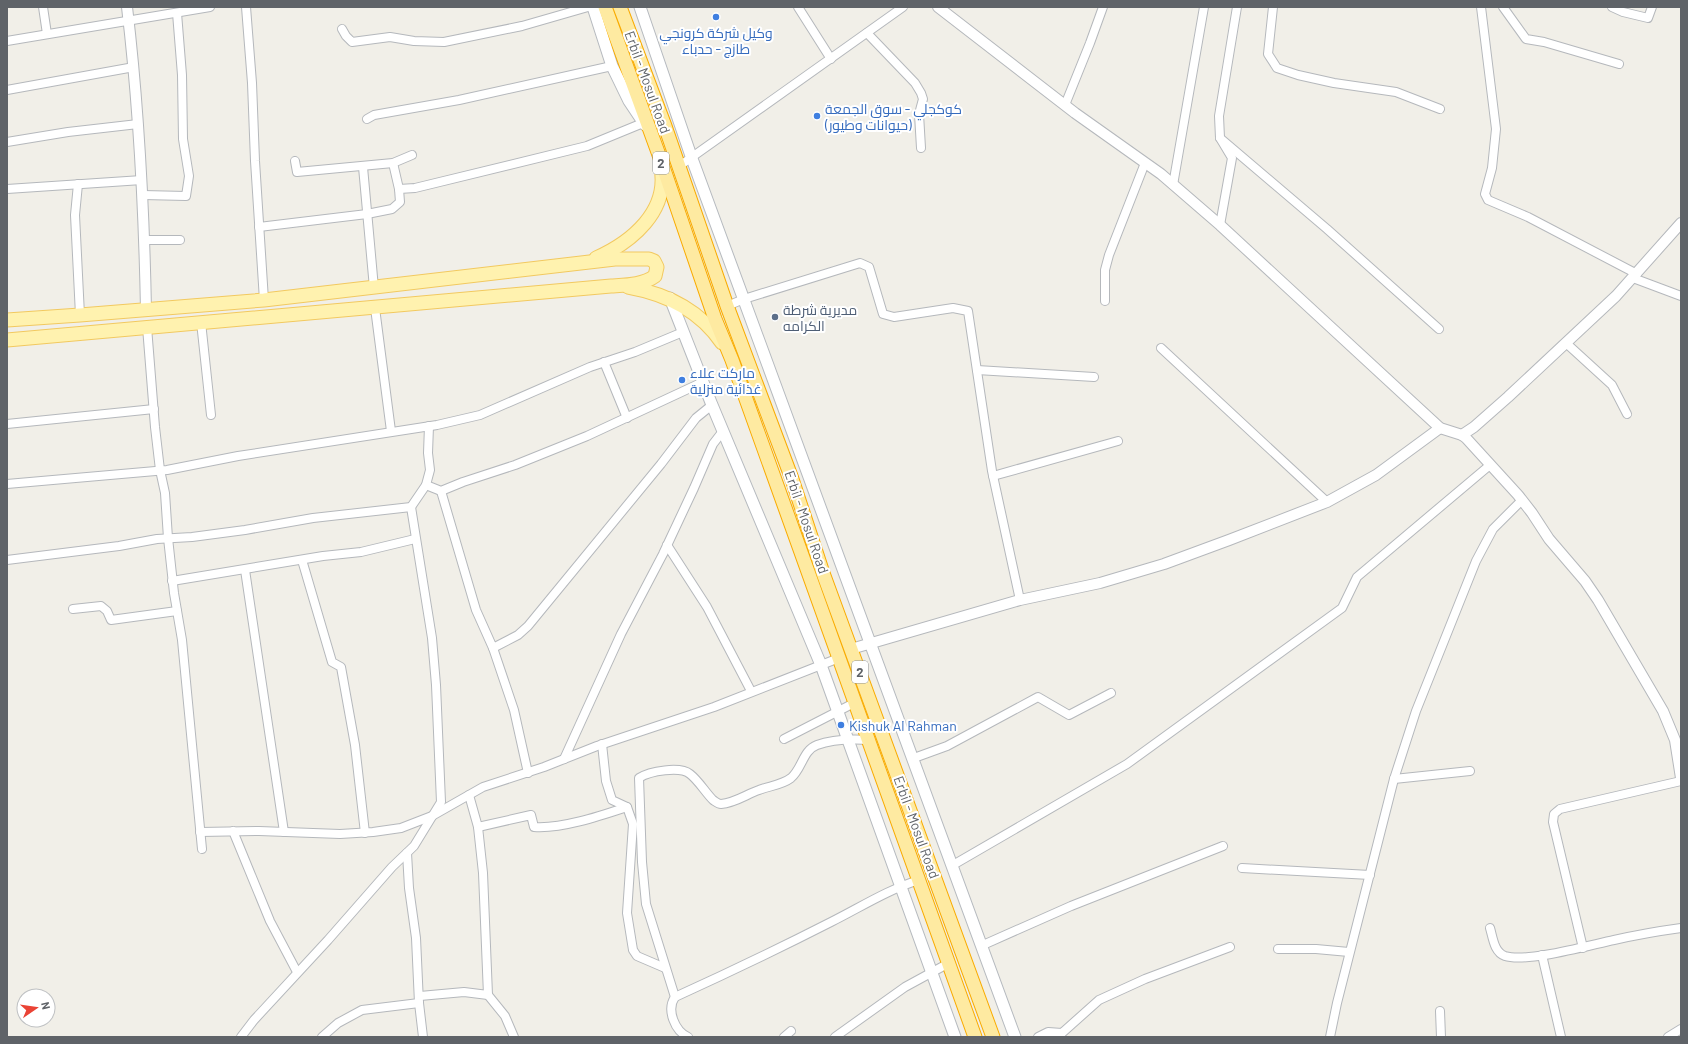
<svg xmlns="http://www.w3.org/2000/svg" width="1688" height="1044" font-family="Barlow,Cairo,sans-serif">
	<rect width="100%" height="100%" fill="#f1efe8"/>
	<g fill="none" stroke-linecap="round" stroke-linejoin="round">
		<!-- minor casing -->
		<g stroke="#b5b8bc" stroke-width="10">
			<g id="minor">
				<path d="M 43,7 L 47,34"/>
				<path d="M 246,7 L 252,83 L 255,161 L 264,300"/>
				<path d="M 798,7 L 831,59"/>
				<path d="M 1273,7 L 1268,54 L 1277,68 L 1298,75 L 1334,83 L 1396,92 L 1440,109"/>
				<path d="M 1481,7 L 1496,129 L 1492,168 L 1485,194 L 1488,200 L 1528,217 L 1637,274"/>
				<path d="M 1503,7 L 1526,39 L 1544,42 L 1619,64"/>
				<path d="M 1612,7 L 1623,12 L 1648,18 L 1652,7"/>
				<path d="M 342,29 L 346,36 L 352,42 L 390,37 L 414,41 L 444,42 L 522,26 L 588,7"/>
				<path d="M 867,33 L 915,83 L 921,93 L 923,99 L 919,114 L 921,148"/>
				<path d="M 7,41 L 210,7"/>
				<path d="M 7,90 L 134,67"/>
				<path d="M 1065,105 L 1090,43 L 1103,7"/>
				<path d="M 367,119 L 374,115 L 459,100 L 612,66"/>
				<path d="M 1220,138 L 1327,229 L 1439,329"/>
				<path d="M 7,142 L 68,132 L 138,124"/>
				<path d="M 295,161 L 297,172 L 393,163 L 412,155"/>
				<path d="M 393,163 L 399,189"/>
				<path d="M 363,167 L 374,288"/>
				<path d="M 678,167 L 903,7"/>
				<path d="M 78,184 L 75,215 L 80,315"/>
				<path d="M 1173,185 L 1204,7"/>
				<path d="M 7,189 L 142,180"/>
				<path d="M 143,195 L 186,196 L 189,176 L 183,139 L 182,75 L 177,13"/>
				<path d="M 1220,225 L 1232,158 L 1220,138 L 1219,116 L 1237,7"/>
				<path d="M 259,227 L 367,214 L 392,209 L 400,202 L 399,189 L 415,188 L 587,146 L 643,123"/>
				<path d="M 145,240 L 180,240"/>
				<path d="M 1633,278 L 1681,296"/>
				<path d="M 1105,301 L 1105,270 L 1109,255 L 1145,163"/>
				<path d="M 727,306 L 744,299 L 860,263 L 869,267 L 883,314 L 894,317 L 953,308 L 968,311 L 992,471 L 1020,600"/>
				<path d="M 375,308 L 391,431"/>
				<path d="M 201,322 L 211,415"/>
				<path d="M 147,327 L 155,427 L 160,470 L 165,493 L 168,538 L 174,593 L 182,640 L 202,849"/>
				<path d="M 1566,343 L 1612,385 L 1627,414"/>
				<path d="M 1161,348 L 1327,502"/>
				<path d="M 604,362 L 627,418"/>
				<path d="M 977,370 L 1094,377"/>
				<path d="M 7,424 L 154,409"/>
				<path d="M 993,476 L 1118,441"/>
				<path d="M 7,484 L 167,470 L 238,456 L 437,425 L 480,415 L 590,367 L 635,352 L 683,332"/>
				<path d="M 426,485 L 441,491 L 463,482 L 515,465 L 587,436 L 703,382"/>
				<path d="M 441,491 L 476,610 L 493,648 L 518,635 L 528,626 L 661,464 L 696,418 L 712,405"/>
				<path d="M 667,545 L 707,607 L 751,691"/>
				<path d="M 7,560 L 119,546 L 157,539 L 192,537 L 245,530 L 313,518 L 411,507 L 426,485 L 430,470 L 428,453 L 429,426"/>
				<path d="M 302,560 L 332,662 L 341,667 L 355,745 L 365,833"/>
				<path d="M 245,570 L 284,832"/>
				<path d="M 172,581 L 323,556 L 361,552 L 415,539"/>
				<path d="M 73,609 L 101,606 L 107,611 L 111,620 L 177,611"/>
				<path d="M 493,648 L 514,710 L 528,773"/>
				<path d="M 784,739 L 856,702"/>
				<path d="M 602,744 L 606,781 L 612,800 L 627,807 L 633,824 L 627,913 L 633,950 L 637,956 L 665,968"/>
				<path d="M 914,758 L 947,746 L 1038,697 L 1069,715 L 1111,693"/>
				<path d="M 564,759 L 621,634 L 663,554 L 694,488 L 713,444 L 723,431"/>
				<path d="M 1394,779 L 1470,771"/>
				<path d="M 469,795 L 478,827 L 531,815 L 534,827 C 562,829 600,816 627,807"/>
				<path d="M 233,831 L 270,921 L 297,972"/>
				<path d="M 200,832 L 259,831 L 340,834 L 373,832 L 401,828 L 432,816 L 483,787 L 544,767 L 597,746 L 714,707 L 839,658"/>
				<path d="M 407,853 L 409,888 L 416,938 L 419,1003 L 423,1037"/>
				<path d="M 953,865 L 1127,764 L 1342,608 L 1357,577 L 1490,465"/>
				<path d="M 1242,868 L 1370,875"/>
				<path d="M 1490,928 C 1493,938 1494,952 1505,956 C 1527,963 1590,945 1614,940 C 1636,935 1659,931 1681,928"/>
				<path d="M 983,945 L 1071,906 L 1223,846"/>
				<path d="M 1583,948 L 1553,822 L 1554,814 L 1560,809 L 1681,781"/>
				<path d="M 1278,949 L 1316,949 L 1349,952"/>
				<path d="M 1542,955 L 1561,1037"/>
				<path d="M 488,995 L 505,1016 L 514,1037"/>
				<path d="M 420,996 L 464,992 L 488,995 L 483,873 L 478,827"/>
				<path d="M 675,997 L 646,904 L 642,862 L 639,778 C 650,771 680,766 690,774 C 699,781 705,792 713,800 C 716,802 718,804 721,804 C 735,803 747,794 759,790 C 769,786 782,785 791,778 C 802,769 803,750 817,745 C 833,739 852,739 869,740"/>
				<path d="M 1440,1011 L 1441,1037"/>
				<path d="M 241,1037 L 254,1020 L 328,940 L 392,867 L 414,846 L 441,802 L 436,685 L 432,638 L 411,507"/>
				<path d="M 322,1037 L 338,1023 L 362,1010 L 419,1003"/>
				<path d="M 688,1037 C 675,1031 666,1010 675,997 C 728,973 780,948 831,922 C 861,907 887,890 919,880"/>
				<path d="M 784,1037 L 791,1031"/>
				<path d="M 835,1037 L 905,987 L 949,963"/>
				<path d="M 1038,1037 L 1048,1032 L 1062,1033 L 1099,1000 L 1145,979 L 1230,947"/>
				<path d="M 1330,1037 L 1337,1003 L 1394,779 L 1416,711 L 1476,561 L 1493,529 L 1522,500"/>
				<path d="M 1668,1037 L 1681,1029"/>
			</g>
		</g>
		<!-- tertiary casing -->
		<g stroke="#b5b8bc" stroke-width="12">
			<g id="tertiary">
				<path d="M 127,7 C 139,108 144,208 146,310"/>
				<path d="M 938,7 L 1075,113 L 1161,174 L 1220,225 L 1440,428 L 1462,435 L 1466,438 L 1518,495 L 1532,513 L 1549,539 L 1585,581 L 1598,600 L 1663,711 L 1675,740 L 1681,778"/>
				<path d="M 1462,435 L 1474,427 L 1508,397 L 1616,296 L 1681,223"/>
				<path d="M 851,649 L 1020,600 L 1100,583 L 1164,564 L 1229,540 L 1327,502 L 1376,475 L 1440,428"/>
			</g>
		</g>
		<!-- secondary casing -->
		<g stroke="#b6babf" stroke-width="13">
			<g id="secondary">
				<path d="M 593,7 L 612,66 L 629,101 L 645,125"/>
				<path d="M 640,7 L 691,156 L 1015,1037"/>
				<path d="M 670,298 L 712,405 L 821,665 L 955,1037"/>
			</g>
		</g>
		<!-- primary casing -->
		<g stroke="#f2c960" stroke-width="15">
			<g id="primary">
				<path d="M 596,258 C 632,242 669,211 661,168"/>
				<path d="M 628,287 C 667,294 700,310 722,343"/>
				<path d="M 7,320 L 80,315 L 264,300 L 615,259 L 649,259 L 654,261 L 657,267 L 655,276 C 643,285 625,285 611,286 L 7,340"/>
			</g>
		</g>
		<!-- trunk casing -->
		<g stroke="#f9ab00" stroke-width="15">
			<g id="trunk">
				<path d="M 605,7 L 659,155 L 715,319 L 732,360 L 975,1037"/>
				<path d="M 620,7 L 665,126 L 727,306 L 792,479 L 823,573 L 993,1037"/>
			</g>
		</g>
		<!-- minor -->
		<use href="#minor" stroke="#fff" stroke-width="8"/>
		<!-- tertiary -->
		<use href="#tertiary" stroke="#fff" stroke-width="10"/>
		<!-- secondary -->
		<use href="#secondary" stroke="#fff" stroke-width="11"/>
		<!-- primary -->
		<use href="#primary" stroke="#fff2af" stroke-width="13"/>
		<!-- trunk -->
		<use href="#trunk" stroke="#feeaa1" stroke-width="13"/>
	</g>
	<!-- markers -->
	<g fill="#3f7fe0" stroke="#fff" stroke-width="1.5">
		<circle cx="716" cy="17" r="4"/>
		<circle cx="817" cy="116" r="4"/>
		<circle cx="682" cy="380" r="4"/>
		<circle cx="841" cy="725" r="4"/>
	</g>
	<circle fill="#5c6f8a" stroke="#fff" stroke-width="1.5" cx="775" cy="317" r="4"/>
	<g text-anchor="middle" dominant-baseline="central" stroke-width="4" stroke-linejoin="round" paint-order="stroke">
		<!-- shield labels -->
		<g fill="#fff" stroke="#8f9295" stroke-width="1">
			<rect x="653" y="152" width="16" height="22" rx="3"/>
			<rect x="852" y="661" width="16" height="22" rx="3"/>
		</g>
		<g font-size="13" font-weight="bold" fill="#5f6368">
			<text x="661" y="163">2</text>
			<text x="860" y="672">2</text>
		</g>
		<!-- shop labels -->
		<g font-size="14" fill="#366cbe" stroke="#fff" text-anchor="start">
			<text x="716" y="32" text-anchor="middle">وكيل شركة كرونجي<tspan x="716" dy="16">طازج - حدباء</tspan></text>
			<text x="825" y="108">كوكجلي - سوق الجمعة<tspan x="825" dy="16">(حيوانات وطيور)</tspan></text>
			<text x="690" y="372">ماركت علاء<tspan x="690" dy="16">غذائية منزلية</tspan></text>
			<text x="849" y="725">Kishuk Al Rahman</text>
		</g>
		<!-- street labels -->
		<g font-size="14" fill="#5f6368" stroke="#fff">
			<text transform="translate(648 82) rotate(70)">Erbil - Mosul Road</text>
			<text transform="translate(807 522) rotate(71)">Erbil - Mosul Road</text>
			<text transform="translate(917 827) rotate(70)">Erbil - Mosul Road</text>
		</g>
		<!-- service labels -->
		<g font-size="14" fill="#4e5e75" stroke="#fff" text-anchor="start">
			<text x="783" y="309">مديرية شرطة<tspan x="783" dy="16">الكرامه</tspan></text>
		</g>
	</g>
	<!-- border -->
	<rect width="1688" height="1044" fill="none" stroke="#5f6368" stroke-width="16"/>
	<!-- north arrow -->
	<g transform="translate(36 1008) rotate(77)"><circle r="19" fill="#ffffff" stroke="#bfc1c3"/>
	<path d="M0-3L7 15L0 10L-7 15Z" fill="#ea4335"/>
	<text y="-6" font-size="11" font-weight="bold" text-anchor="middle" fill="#5f6368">N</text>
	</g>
</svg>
